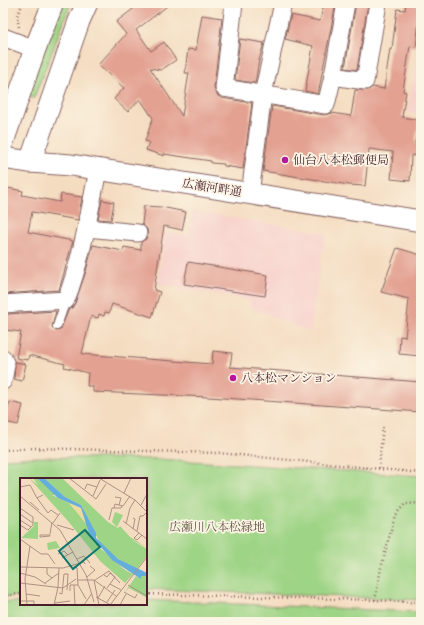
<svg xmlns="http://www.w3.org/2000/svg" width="424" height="625" font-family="'IM FELL Double Pica','Noto Serif JP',serif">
	<rect width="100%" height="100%" fill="#fcf5e5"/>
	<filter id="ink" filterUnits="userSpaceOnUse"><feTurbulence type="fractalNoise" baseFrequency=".025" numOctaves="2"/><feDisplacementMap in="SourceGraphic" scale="8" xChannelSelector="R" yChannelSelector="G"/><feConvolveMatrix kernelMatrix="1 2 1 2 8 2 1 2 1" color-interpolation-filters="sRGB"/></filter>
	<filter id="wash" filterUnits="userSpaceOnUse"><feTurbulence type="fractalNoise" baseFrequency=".012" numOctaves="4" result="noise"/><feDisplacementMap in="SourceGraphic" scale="16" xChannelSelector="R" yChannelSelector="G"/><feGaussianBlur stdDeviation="0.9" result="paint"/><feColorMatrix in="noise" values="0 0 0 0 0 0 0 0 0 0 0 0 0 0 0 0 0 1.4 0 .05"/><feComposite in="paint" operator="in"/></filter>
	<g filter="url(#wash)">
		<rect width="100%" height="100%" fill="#f4dcc0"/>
		<!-- built -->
		<g fill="#f7d0cb">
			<path d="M 421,31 L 421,113 L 408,113 Z"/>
			<path d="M 193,211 L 325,233 L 310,332 L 250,307 L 250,300 L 158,284 L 165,232 L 189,235 Z"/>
		</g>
		<!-- green -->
		<g fill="#9ed485" stroke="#747a58">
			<path d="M 61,3 L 71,3 L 34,98 L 26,97 Z"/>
			<path d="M 37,457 L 159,459 L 421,476 L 421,600 L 146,589 L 146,479 L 21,479 L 21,596 L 3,598 L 3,459 Z"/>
			<path d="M 146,600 L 421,612 L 421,622 L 3,622 L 3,602 L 21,602 L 21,604 L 146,604 Z"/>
		</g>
		<g id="blocks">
			<!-- building -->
			<g fill="#e3a192">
				<path d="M 141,3 L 171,3 L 136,30 L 151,51 L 164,42 L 176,60 L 161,70 L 150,68 L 182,116 L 189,73 L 185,73 L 188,49 L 196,50 L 202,15 L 222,18 L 214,87 L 215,91 L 218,96 L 222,98 L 252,103 L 243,169 L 224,166 L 224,164 L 211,163 L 211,161 L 164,154 L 164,156 L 146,150 L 149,142 L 145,141 L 153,118 L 140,99 L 128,112 L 114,99 L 124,88 L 98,65 L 126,34 L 116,22 Z"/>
				<path d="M 324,3 L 336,3 L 318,94 L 305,91 L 313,46 L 285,39 L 291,15 L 320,21 Z"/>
				<path d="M 356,3 L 368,3 L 357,70 L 345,68 Z"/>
				<path d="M 406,3 L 421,3 L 416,47 L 410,46 L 403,91 L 406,92 L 402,117 L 419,120 L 415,143 L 421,144 L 419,156 L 411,155 L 410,181 L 391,179 L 393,152 L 369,149 L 365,186 L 349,185 L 263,171 L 272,106 L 324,115 L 332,113 L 351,116 L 355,90 L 368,90 L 373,87 L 384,89 L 390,49 L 392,49 L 397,9 L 405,10 Z"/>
				<path d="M 240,39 L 264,43 L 259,60 L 255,83 L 235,80 Z"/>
				<path d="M 3,187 L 23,191 L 22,195 L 60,202 L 61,194 L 82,197 L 78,220 L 32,212 L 28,232 L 73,241 L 59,290 L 3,294 Z"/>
				<path d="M 102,200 L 114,202 L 111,220 L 98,219 Z"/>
				<path d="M 144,206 L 161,207 L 186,212 L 182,230 L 164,226 L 154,290 L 160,292 L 152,317 L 112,304 L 109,313 L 105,312 L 104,316 L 99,314 L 98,318 L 91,316 L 82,354 L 212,364 L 213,351 L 232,353 L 230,367 L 421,382 L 421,412 L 209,397 L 93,392 L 93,386 L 87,386 L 88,373 L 64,367 L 65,364 L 29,355 L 28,360 L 16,358 L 21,332 L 5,330 L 7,314 L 56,311 L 52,327 L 56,331 L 60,330 L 69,309 L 72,308 L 75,303 L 86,271 L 93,245 L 123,251 L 124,247 L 141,250 L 141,242 L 146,239 L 148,234 L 147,229 L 142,224 Z"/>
				<path d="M 397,248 L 421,255 L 421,356 L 399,354 L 400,336 L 405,337 L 409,299 L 381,292 Z"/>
				<path d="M 188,262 L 268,275 L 265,296 L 184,284 Z"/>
				<path d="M 15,362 L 26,364 L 22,381 L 14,379 Z"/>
				<path d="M 10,402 L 23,405 L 18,425 L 5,422 Z"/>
			</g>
		</g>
	</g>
	<g filter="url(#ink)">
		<use href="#blocks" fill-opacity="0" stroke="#86615f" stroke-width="1"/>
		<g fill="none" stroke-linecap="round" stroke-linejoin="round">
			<!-- service casing -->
			<g stroke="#86615f" stroke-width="10">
				<path id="service" d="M 57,326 L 66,300"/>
			</g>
			<!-- minor casing -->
			<g stroke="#86615f" stroke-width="19">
				<g id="minor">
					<path d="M 234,3 L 224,88 L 326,105 L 333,76 L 365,81 L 378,3"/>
					<path d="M 3,37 L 35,49"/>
					<path d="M 333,76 L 346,3"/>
					<path d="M 250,194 L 263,94 L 283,3"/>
					<path d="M 87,228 L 138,233"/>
					<path d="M 3,304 L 66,300 C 82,258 89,214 98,170"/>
					<path d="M 3,358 L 6,365 L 3,381"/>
				</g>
			</g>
			<!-- tertiary casing -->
			<g stroke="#86615f" stroke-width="23">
				<g id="tertiary">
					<path d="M 3,142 L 35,49 L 53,3"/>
					<path d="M 3,158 L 30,162 L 71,165 L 421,221"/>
					<path d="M 30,162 L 79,21 L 87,3"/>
				</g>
			</g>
			<!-- path -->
			<g stroke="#86615f" stroke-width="2.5" stroke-dasharray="1 3" stroke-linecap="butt">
				<path d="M 19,27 L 17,16 L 23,3"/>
				<path d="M 3,450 L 34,448 L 219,453 L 421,473"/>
				<path d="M 379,468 L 383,425"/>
				<path d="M 146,594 L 375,600 L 421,603"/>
				<path d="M 3,595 L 21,594"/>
				<path d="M 375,600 L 381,568 L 395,515 L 405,504 L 421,503"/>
			</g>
			<!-- service -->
			<use href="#service" stroke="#fff" stroke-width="8"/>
			<!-- minor -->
			<use href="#minor" stroke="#fff" stroke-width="17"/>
			<!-- tertiary -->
			<use href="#tertiary" stroke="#fff" stroke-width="21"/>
		</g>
	</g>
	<!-- markers -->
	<g fill="#b5179e" stroke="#fcf5e5" stroke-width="1.5">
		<circle cx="285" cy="160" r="4"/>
		<circle cx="233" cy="378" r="4"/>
	</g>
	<g text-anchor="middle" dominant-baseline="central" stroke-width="3.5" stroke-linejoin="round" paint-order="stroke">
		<!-- poi labels -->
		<g font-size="12" fill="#4a1f2b" stroke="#fcf5e5" text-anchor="start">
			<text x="293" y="160">仙台八本松郵便局</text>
			<text x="241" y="378">八本松マンション</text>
		</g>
		<!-- street labels -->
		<g font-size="12" fill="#4a1f2b" stroke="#fcf5e5">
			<text transform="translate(212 188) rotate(9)">広瀬河畔通</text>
		</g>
		<!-- park labels -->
		<g font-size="12" fill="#635546" stroke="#fcf5e5">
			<text x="217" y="527">広瀬川八本松緑地</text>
		</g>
	</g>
	<!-- overview -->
	<g transform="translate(20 478)">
		<rect width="127" height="127" fill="#f4dcc0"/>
		<path d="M 9,0 L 18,7 L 13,0 L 17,0 L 36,17 L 32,17 L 49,25 L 67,45 L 69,55 L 80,70 L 105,92 L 113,96 L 105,105 L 80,83 L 48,43 ZM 24,0 L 42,0 L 88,44 L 98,50 L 100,48 L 110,59 L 126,69 L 110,61 L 127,71 L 127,78 L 117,91 L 98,81 L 80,65 L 61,27 L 45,19 ZM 95,34 L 103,37 L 97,49 L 92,44 ZM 14,44 L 18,44 L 18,61 L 1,60 L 14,48 ZM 36,63 L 40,70 L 28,72 L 27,65 ZM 116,98 L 121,100 L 121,98 L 127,98 L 127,120 L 109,110 L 105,114 Z" fill="#9ed485"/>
		<path d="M 49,25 L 61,30 L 66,46 L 59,37 Z" fill="#eeda9e"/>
		<path d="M 17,0 L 24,0 L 45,19 L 61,27 L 76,55 L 76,60 L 98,81 L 127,95 L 127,98 L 121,98 L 121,101 L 92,82 L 69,55 L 61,30 L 38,20 Z" fill="#63aedc"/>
		<path fill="none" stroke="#b09084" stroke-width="1" d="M 49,0 L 76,21 L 86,6M 79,0 L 115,22 L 127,34M 0,9 L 10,7 L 17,20 L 23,17M 65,11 L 67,6 L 77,9M 104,15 L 111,0M 0,18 L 40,52 L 66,97 L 74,124M 73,18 L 80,2M 95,19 L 101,20 L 99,27M 17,20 L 28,35 L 31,32 L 38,37M 10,24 L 19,32M 121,27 L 127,16M 0,30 L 13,39 L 13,47 L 8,52 L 0,47M 94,30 L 95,26 L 103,28 L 110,18M 0,36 L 13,45M 113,40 L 115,41 L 113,51M 0,42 L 11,49M 89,42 L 92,30 L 101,30 L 102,28M 103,43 L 127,61M 33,45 L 40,35M 106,46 L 110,30 L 115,22M 37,47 L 54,52M 117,53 L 120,38 L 123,38 L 127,34M 119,55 L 114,60 L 117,62 L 122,57M 30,56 L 32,44M 20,57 L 30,57 L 30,58 L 20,59 ZM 0,61 L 21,76 L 28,76 L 35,86M 38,76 L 44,73 L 48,77M 42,80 L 53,74M 57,81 L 64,78 L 70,85M 54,88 L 57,90 L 58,107 L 66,121M 0,89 L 43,90 L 64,84 L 65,86M 27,90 L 27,96 L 32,100M 0,95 L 15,99 L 26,106M 84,97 L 87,99 L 90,95 L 95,99 L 87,110M 67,99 L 75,92 L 70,88M 57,102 L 74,102 L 96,118M 74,102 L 79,127M 75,102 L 89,93 L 100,105M 0,105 L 43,110 L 56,101M 25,105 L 39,95M 90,106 L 101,112M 54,107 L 55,127M 108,107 L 127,118M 38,109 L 39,90M 47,112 L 48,96M 50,113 L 50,107 L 58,107M 104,114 L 115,120 L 117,116M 39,115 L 42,116 L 44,96 L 48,96M 6,116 L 20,118M 76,119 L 89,126M 78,120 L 85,108M 0,123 L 14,123 L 14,127M 87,124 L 95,112M 35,125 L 50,123M 7,127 L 5,101 L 10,68M 34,127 L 38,109M 64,127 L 72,115M 90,127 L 127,79M 100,127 L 106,116"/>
		<path fill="#0f766e" fill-opacity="0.15" stroke="#0f766e" stroke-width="2" d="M 65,52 L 80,69 L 53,91 L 39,73 Z"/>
		<rect width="127" height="127" fill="none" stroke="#4a1f2b" stroke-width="2"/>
	</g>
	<!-- margin -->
	<rect width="424" height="625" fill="none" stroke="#fcf5e5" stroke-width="16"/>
</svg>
